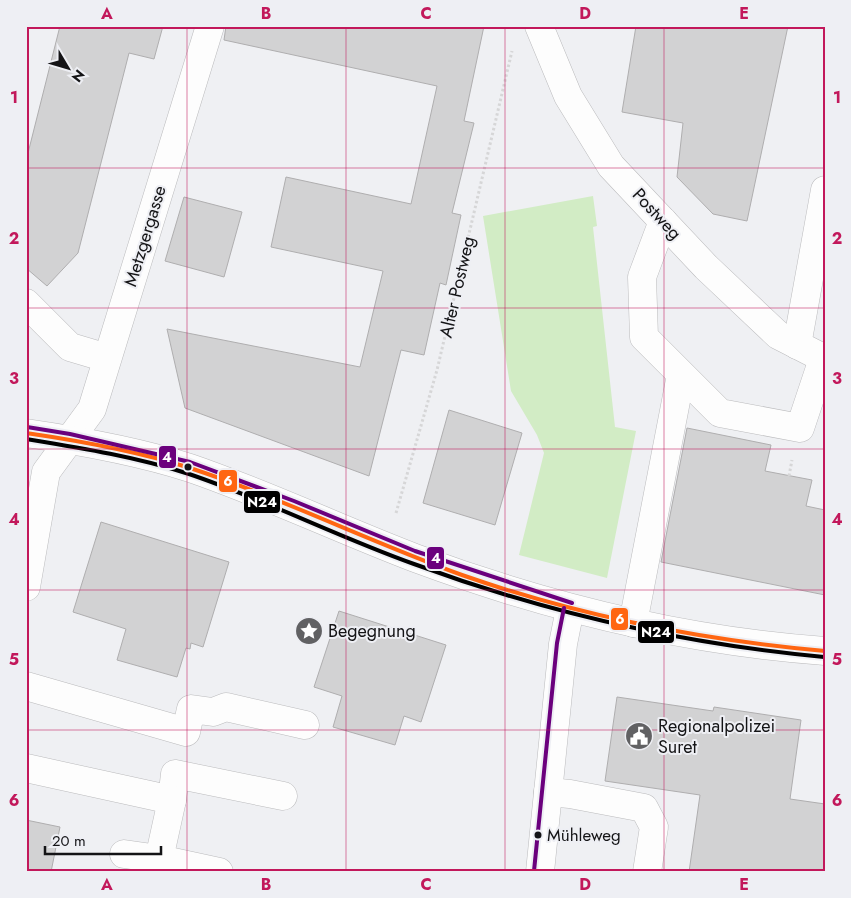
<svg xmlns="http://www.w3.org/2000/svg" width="851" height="898" font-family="Jost,sans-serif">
	<rect width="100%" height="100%" fill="#eff0f3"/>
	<!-- green -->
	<path fill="#d2ecc5" d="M 593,196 L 597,226 L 593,227 L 615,427 L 636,431 L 607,578 L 519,555 L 544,453 L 537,435 L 511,391 L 483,216 Z"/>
	<!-- building -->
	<g fill="#d2d2d3" stroke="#afaeaf">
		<path d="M 60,26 L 163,26 L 154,59 L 129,53 L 78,253 L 47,286 L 26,268 L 26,161 Z"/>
		<path d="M 226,26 L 484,26 L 464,121 L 474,123 L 452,213 L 461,215 L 446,285 L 440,283 L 424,355 L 401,350 L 369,476 L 185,408 L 167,329 L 360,367 L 383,271 L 271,247 L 286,177 L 411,204 L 437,86 L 224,40 Z"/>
		<path d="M 636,26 L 788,26 L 747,221 L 713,214 L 677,177 L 683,123 L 622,112 Z"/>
		<path d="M 184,197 L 242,212 L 224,277 L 165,261 Z"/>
		<path d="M 449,410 L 522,433 L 495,525 L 423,503 Z"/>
		<path d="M 687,428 L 771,445 L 765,471 L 812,480 L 806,506 L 825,510 L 825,595 L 661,562 Z"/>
		<path d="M 101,522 L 229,562 L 203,647 L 191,643 L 190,649 L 186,648 L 177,677 L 117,660 L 126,629 L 73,612 Z"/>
		<path d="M 339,611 L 446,645 L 421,722 L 404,716 L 395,745 L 333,727 L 342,696 L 314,687 Z"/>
		<path d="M 617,697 L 713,711 L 714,707 L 801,720 L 790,799 L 825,804 L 825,872 L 689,872 L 700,795 L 605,781 Z"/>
		<path d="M 26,820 L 60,827 L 51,872 L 26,872 Z"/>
	</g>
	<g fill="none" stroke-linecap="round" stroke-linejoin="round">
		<!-- minor casing -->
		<g stroke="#bbbbbd" stroke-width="29">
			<g id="minor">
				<path d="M 539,26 L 568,96 L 611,166 L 706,267 L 778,335 L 825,359"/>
				<path d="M 663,221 L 642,277 L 644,337 L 720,413 L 800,428 L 823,359"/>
				<path d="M 26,303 L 70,347 L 107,358"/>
				<path d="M 797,345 L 825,190"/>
				<path d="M 26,587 L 46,472 L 92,409 L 210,26"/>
				<path d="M 633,623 L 681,375"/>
				<path d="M 26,686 L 186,732 L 191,709 L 213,712 L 226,707 L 305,725"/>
				<path d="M 26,768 L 172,800 L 175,774 L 283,796"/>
				<path d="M 548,792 L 570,794 L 644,808 L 654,827 L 647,872"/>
				<path d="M 172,800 L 159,859 L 219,872"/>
				<path d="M 124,854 L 159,859"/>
				<path d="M 540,872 L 563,644 L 570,609"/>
			</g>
		</g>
		<!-- major casing -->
		<g stroke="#bbbbbd" stroke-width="29">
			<path id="major" d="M 26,433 C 81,441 137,451 190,468 C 266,494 339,529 415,558 C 547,607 684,641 825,651"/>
		</g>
		<!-- path -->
		<g stroke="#d6d6d7" stroke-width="3" stroke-dasharray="2.5 2.5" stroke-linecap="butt">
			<path d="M 789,476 L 792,460"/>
			<path d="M 396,513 L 437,370 L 512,51"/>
		</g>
		<!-- minor -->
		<use href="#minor" stroke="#fdfdfd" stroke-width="28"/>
		<!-- major -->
		<use href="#major" stroke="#fdfdfd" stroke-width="28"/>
		<!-- bus-1 casing -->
		<g stroke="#eeeff4" stroke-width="8">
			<path id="bus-1" d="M 26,433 C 81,441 137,451 190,468 C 282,498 370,542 462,575 C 579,616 701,640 825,651"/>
		</g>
		<!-- bus-2 casing -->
		<g stroke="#eeeff4" stroke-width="8">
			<path id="bus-2" d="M 26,439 C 81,448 137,457 189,474 C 266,500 338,537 414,564 C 547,613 683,644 824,657"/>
		</g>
		<!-- bus-3 casing -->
		<g stroke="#eeeff4" stroke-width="8">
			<g id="bus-3">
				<path d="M 27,427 L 70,434 L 190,462 L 294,501 L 415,551 L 572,603"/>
				<path d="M 534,871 L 557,643 L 564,608"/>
			</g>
		</g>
		<!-- bus-1 -->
		<use href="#bus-1" stroke="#ff6612" stroke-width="4"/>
		<!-- bus-2 -->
		<use href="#bus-2" stroke="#000" stroke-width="4"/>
		<!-- bus-3 -->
		<use href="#bus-3" stroke="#6b007d" stroke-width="4"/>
	</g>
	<!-- grid -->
	<path fill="none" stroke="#c2185b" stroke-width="1" stroke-opacity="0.55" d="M 187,26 L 187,872M 346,26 L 346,872M 505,26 L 505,872M 664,26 L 664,872M 26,168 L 825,168M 26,308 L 825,308M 26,449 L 825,449M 26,590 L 825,590M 26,730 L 825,730"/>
	<!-- icons -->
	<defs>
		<g id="sight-disc" transform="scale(1.4375)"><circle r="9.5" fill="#616163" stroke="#eeeff4"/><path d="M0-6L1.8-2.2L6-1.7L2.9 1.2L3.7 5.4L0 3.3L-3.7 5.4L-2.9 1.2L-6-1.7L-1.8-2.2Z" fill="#fff"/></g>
		<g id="civic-disc" transform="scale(1.4375)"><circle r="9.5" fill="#616163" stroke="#eeeff4"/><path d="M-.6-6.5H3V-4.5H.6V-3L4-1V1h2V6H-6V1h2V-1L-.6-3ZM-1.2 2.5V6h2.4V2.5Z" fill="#fff"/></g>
	</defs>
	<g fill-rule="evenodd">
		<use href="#sight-disc" x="309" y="631"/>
		<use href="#civic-disc" x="639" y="736"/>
	</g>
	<!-- markers -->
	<g fill="#141416" stroke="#eeeff4" stroke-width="2">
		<circle cx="188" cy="467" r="4.5"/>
		<circle cx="538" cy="835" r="4.5"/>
	</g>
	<g text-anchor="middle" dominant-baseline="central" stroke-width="4" stroke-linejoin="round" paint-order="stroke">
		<!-- bus labels -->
		<g font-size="17" fill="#141416" stroke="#eeeff4" text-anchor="start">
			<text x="547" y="835">Mühleweg</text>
		</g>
		<!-- street labels -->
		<g font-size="18" fill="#141416" stroke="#eeeff4">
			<text transform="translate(657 214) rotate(47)">Postweg</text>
			<text transform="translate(145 236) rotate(-73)">Metzgergasse</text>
			<text transform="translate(457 287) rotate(-77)">Alter Postweg</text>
		</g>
		<!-- poi labels -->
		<g font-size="18" fill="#141416" stroke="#eeeff4" text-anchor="start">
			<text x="328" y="631">Begegnung</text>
			<text x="658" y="726">Regionalpolizei<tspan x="658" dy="21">Suret</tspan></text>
		</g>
	</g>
	<g stroke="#eeeff4" stroke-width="2">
		<rect x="158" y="445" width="19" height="24" rx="5" fill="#6b007d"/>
		<rect x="218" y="469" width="20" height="24" rx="5" fill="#ff6612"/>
		<rect x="243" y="490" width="38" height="24" rx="5" fill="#000"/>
		<rect x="426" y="546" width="19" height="24" rx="5" fill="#6b007d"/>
		<rect x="610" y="607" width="19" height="24" rx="5" fill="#ff6612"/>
		<rect x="637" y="620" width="38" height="24" rx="5" fill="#000"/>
	</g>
	<g font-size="14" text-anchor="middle" font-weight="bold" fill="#fff">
		<text x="167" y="462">4</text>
		<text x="228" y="486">6</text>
		<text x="262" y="507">N24</text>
		<text x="436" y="563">4</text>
		<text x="620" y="624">6</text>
		<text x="656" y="637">N24</text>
	</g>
	<!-- border -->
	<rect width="851" height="898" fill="none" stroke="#eeeff4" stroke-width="55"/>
	<!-- north arrow -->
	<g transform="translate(68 68) rotate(128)" stroke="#eeeff4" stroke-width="4" paint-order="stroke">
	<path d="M0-4L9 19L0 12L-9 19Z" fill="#141416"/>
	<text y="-8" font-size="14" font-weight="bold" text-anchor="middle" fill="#141416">N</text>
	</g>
	<!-- scale -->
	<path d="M45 846v8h116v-8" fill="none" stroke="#141416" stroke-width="2.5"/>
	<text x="52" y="846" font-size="15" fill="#141416" stroke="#eeeff4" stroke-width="4" paint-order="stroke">20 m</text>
	<rect x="28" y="28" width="796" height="842" fill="none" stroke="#c2185b" stroke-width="2"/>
	<g font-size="16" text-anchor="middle" font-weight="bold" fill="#c2185b">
		<text x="107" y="19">A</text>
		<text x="266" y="19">B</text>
		<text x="426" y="19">C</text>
		<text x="585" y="19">D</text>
		<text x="744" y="19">E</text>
		<text x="14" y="103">1</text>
		<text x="837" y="103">1</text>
		<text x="14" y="244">2</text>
		<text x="837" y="244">2</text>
		<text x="14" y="384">3</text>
		<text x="837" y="384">3</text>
		<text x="14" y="525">4</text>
		<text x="837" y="525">4</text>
		<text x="14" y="665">5</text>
		<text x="837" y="665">5</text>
		<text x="14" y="806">6</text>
		<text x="837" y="806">6</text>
		<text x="107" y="890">A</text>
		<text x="266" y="890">B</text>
		<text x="426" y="890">C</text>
		<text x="585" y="890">D</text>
		<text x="744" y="890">E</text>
	</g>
</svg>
